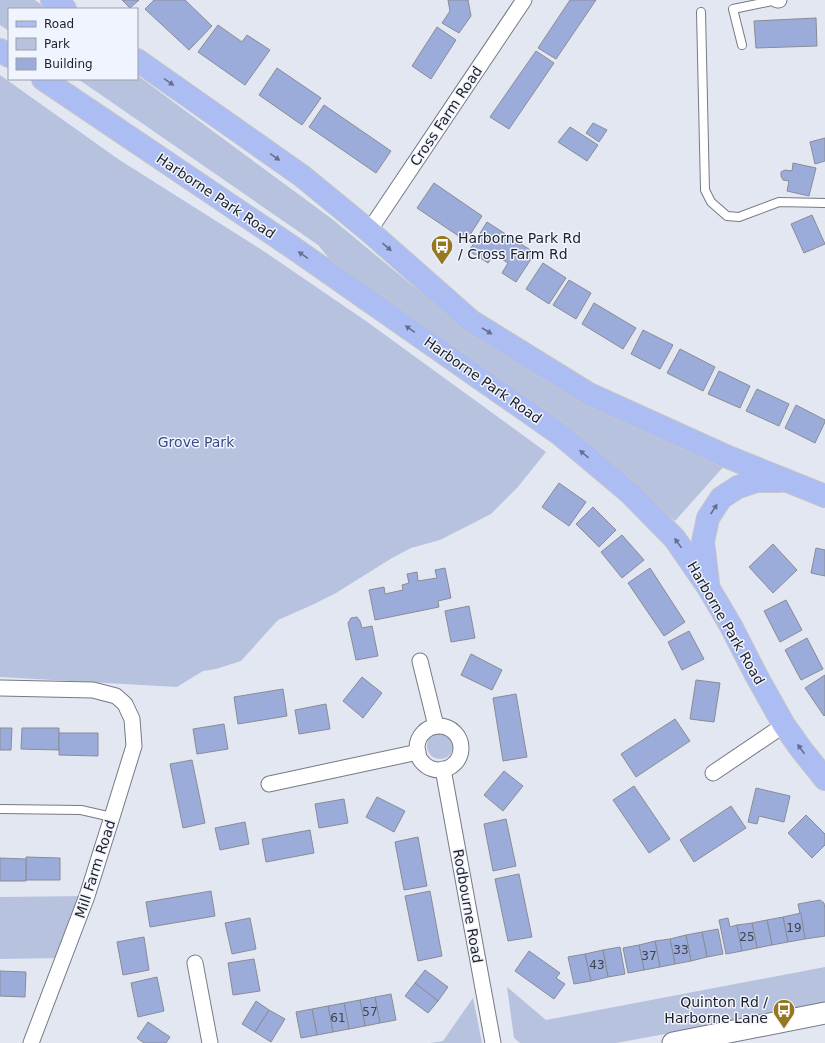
<svg xmlns="http://www.w3.org/2000/svg" width="825" height="1043" font-family="'DejaVu Sans',sans-serif">
	<rect width="100%" height="100%" fill="#e3e7f2"/>
	<!-- green -->
	<g fill="#b7c2de">
		<path d="M 0,0 L 35,0 L 47,9 L 9,9 L 9,31 L 0,25 Z"/>
		<path d="M 0,75 L 118,159 L 262,250 L 366,321 L 546,452 L 517,488 L 491,514 L 440,540 L 411,548 L 392,558 L 336,593 L 312,605 L 278,620 L 241,661 L 216,669 L 203,671 L 177,687 L 0,677 Z"/>
		<path d="M 137,75 L 332,219 L 430,300 L 469,330 L 725,465 L 675,521 L 573,432 L 332,262 L 318,245 L 78,79 L 137,79 Z"/>
		<circle cx="440" cy="746" r="13"/>
		<path d="M 87,896 L 64,958 L 0,959 L 0,897 Z"/>
		<path d="M 825,967 L 825,1003 L 801,1009 L 616,1043 L 520,1043 L 514,1038 L 507,987 L 546,1020 Z"/>
		<path d="M 473,998 L 482,1043 L 430,1043 L 443,1041 Z"/>
	</g>
	<!-- building -->
	<g fill="#9cacda" stroke="#898c96">
		<path d="M 122,0 L 139,0 L 130,8 Z"/>
		<path d="M 154,0 L 185,0 L 212,26 L 189,50 L 145,9 Z"/>
		<path d="M 448,0 L 468,0 L 471,16 L 459,33 L 442,23 L 450,11 Z"/>
		<path d="M 570,0 L 596,0 L 556,59 L 538,48 Z"/>
		<path d="M 816,18 L 817,46 L 756,48 L 754,21 Z"/>
		<path d="M 218,25 L 242,42 L 247,35 L 270,50 L 245,85 L 198,52 Z"/>
		<path d="M 437,27 L 456,40 L 431,79 L 412,66 Z"/>
		<path d="M 536,51 L 554,63 L 509,129 L 490,117 Z"/>
		<path d="M 277,68 L 321,98 L 302,125 L 259,95 Z"/>
		<path d="M 324,105 L 391,151 L 376,173 L 309,127 Z"/>
		<path d="M 593,123 L 607,130 L 599,142 L 586,133 Z"/>
		<path d="M 570,127 L 598,145 L 587,161 L 558,142 Z"/>
		<path d="M 825,138 L 825,161 L 815,164 L 810,142 Z"/>
		<path d="M 793,163 L 816,168 L 809,196 L 787,191 L 789,181 L 783,180 L 781,176 L 781,172 L 785,170 L 792,171 Z"/>
		<path d="M 434,183 L 482,216 L 466,241 L 417,208 Z"/>
		<path d="M 812,215 L 825,244 L 804,253 L 791,224 Z"/>
		<path d="M 487,222 L 535,253 L 516,282 L 502,273 L 508,263 L 494,254 L 488,263 L 469,251 Z"/>
		<path d="M 543,263 L 566,278 L 549,304 L 526,289 Z"/>
		<path d="M 569,280 L 591,293 L 576,319 L 553,305 Z"/>
		<path d="M 594,303 L 636,328 L 623,349 L 582,324 Z"/>
		<path d="M 643,330 L 673,345 L 660,369 L 631,354 Z"/>
		<path d="M 680,349 L 715,367 L 703,391 L 667,373 Z"/>
		<path d="M 719,371 L 750,386 L 740,408 L 708,394 Z"/>
		<path d="M 757,389 L 789,404 L 779,426 L 746,411 Z"/>
		<path d="M 796,405 L 825,420 L 825,422 L 815,443 L 785,428 Z"/>
		<path d="M 559,483 L 586,502 L 569,526 L 542,507 Z"/>
		<path d="M 593,507 L 616,530 L 599,547 L 576,524 Z"/>
		<path d="M 622,535 L 644,560 L 622,578 L 601,552 Z"/>
		<path d="M 773,544 L 797,570 L 773,593 L 749,567 Z"/>
		<path d="M 816,548 L 825,550 L 825,576 L 811,573 Z"/>
		<path d="M 445,568 L 451,598 L 438,601 L 439,607 L 375,620 L 369,590 L 384,587 L 385,594 L 403,590 L 402,585 L 409,583 L 407,574 L 417,572 L 418,581 L 437,578 L 435,570 Z"/>
		<path d="M 650,568 L 685,622 L 664,636 L 628,583 Z"/>
		<path d="M 786,600 L 802,630 L 780,642 L 764,611 Z"/>
		<path d="M 469,606 L 475,638 L 451,642 L 445,611 Z"/>
		<path d="M 357,617 L 360,621 L 362,628 L 372,626 L 378,656 L 356,660 L 348,623 L 351,618 Z"/>
		<path d="M 689,631 L 704,659 L 682,670 L 668,642 Z"/>
		<path d="M 807,638 L 823,669 L 801,680 L 785,650 Z"/>
		<path d="M 471,654 L 502,670 L 492,690 L 461,675 Z"/>
		<path d="M 825,675 L 825,715 L 824,716 L 805,688 Z"/>
		<path d="M 362,677 L 382,693 L 363,718 L 343,701 Z"/>
		<path d="M 696,680 L 720,683 L 714,722 L 690,719 Z"/>
		<path d="M 283,689 L 287,716 L 238,724 L 234,697 Z"/>
		<path d="M 516,694 L 527,757 L 503,761 L 493,698 Z"/>
		<path d="M 326,704 L 330,729 L 299,734 L 295,710 Z"/>
		<path d="M 675,719 L 690,741 L 636,777 L 621,754 Z"/>
		<path d="M 224,724 L 228,749 L 197,754 L 193,729 Z"/>
		<path d="M 0,728 L 12,728 L 11,750 L 0,750 Z"/>
		<path d="M 22,728 L 59,728 L 59,750 L 21,749 Z"/>
		<path d="M 59,733 L 98,733 L 98,756 L 59,755 Z"/>
		<path d="M 192,760 L 205,823 L 183,828 L 170,764 Z"/>
		<path d="M 504,771 L 523,786 L 503,811 L 484,795 Z"/>
		<path d="M 634,786 L 670,839 L 649,853 L 613,800 Z"/>
		<path d="M 756,788 L 790,796 L 784,822 L 759,816 L 757,824 L 748,822 Z"/>
		<path d="M 377,797 L 405,811 L 394,832 L 366,817 Z"/>
		<path d="M 344,799 L 348,823 L 319,828 L 315,804 Z"/>
		<path d="M 731,806 L 746,828 L 694,862 L 680,840 Z"/>
		<path d="M 806,815 L 825,834 L 825,845 L 812,858 L 788,833 Z"/>
		<path d="M 506,819 L 516,866 L 493,871 L 484,824 Z"/>
		<path d="M 245,822 L 249,844 L 220,850 L 215,828 Z"/>
		<path d="M 310,830 L 314,853 L 266,862 L 262,839 Z"/>
		<path d="M 418,837 L 427,886 L 404,890 L 395,842 Z"/>
		<path d="M 26,857 L 60,858 L 60,880 L 26,880 Z"/>
		<path d="M 0,858 L 26,859 L 26,881 L 0,881 Z"/>
		<path d="M 519,874 L 532,937 L 508,941 L 495,879 Z"/>
		<path d="M 211,891 L 215,916 L 150,927 L 146,902 Z"/>
		<path d="M 430,891 L 442,956 L 418,961 L 405,896 Z"/>
		<path d="M 820,900 L 824,903 L 825,909 L 825,936 L 805,939 L 798,904 Z"/>
		<path d="M 801,913 L 805,939 L 788,942 L 783,917 Z"/>
		<path d="M 783,917 L 788,942 L 772,945 L 767,920 Z"/>
		<path d="M 250,918 L 256,949 L 232,954 L 225,923 Z"/>
		<path d="M 728,918 L 730,927 L 737,925 L 742,951 L 726,954 L 719,920 Z"/>
		<path d="M 767,920 L 772,945 L 757,948 L 752,923 Z"/>
		<path d="M 752,923 L 757,948 L 742,951 L 737,925 Z"/>
		<path d="M 718,929 L 723,954 L 707,957 L 702,932 Z"/>
		<path d="M 702,932 L 707,957 L 691,961 L 686,935 Z"/>
		<path d="M 686,935 L 691,961 L 675,964 L 670,939 Z"/>
		<path d="M 144,937 L 149,970 L 123,975 L 117,942 Z"/>
		<path d="M 670,939 L 675,964 L 660,967 L 655,941 Z"/>
		<path d="M 655,941 L 660,967 L 644,970 L 639,945 Z"/>
		<path d="M 639,945 L 644,970 L 628,973 L 623,948 Z"/>
		<path d="M 620,947 L 625,974 L 608,977 L 603,950 Z"/>
		<path d="M 603,950 L 608,977 L 591,981 L 585,954 Z"/>
		<path d="M 529,951 L 560,973 L 556,978 L 565,984 L 554,999 L 515,971 Z"/>
		<path d="M 585,954 L 591,981 L 574,984 L 568,957 Z"/>
		<path d="M 254,959 L 260,991 L 233,995 L 228,963 Z"/>
		<path d="M 425,970 L 448,987 L 438,1001 L 415,983 Z"/>
		<path d="M 0,971 L 26,972 L 25,997 L 0,996 Z"/>
		<path d="M 157,977 L 164,1011 L 138,1017 L 131,983 Z"/>
		<path d="M 415,983 L 438,1001 L 428,1013 L 405,996 Z"/>
		<path d="M 391,994 L 396,1020 L 380,1023 L 375,997 Z"/>
		<path d="M 375,997 L 380,1023 L 365,1026 L 360,1000 Z"/>
		<path d="M 360,1000 L 365,1026 L 349,1029 L 344,1003 Z"/>
		<path d="M 256,1001 L 269,1010 L 255,1032 L 242,1024 Z"/>
		<path d="M 344,1003 L 349,1029 L 333,1032 L 328,1006 Z"/>
		<path d="M 328,1006 L 333,1032 L 317,1035 L 312,1009 Z"/>
		<path d="M 312,1009 L 317,1035 L 301,1038 L 296,1012 Z"/>
		<path d="M 269,1010 L 285,1019 L 271,1042 L 255,1032 Z"/>
		<path d="M 148,1022 L 170,1037 L 166,1043 L 144,1043 L 137,1038 Z"/>
	</g>
	<g fill="none" stroke-linecap="round" stroke-linejoin="round">
		<!-- lane casing -->
		<g stroke="#777a84" stroke-width="10">
			<g id="lane">
				<path d="M 701,12 L 705,190 L 711,202 L 727,216 L 739,217 L 779,202 L 825,203"/>
				<path d="M 742,45 L 733,9 L 777,0"/>
				<path d="M 0,809 L 81,810 L 112,817"/>
			</g>
		</g>
		<!-- street casing -->
		<g stroke="#777a84" stroke-width="17">
			<g id="street">
				<path d="M 777,0 L 779,0"/>
				<path d="M 369,231 L 524,0"/>
				<path d="M 420,661 L 436,726"/>
				<path d="M 0,688 L 93,690 L 116,696 L 125,704 L 132,719 L 134,746 L 112,817 L 87,896 L 31,1043"/>
				<circle cx="439" cy="748" r="22"/>
				<path d="M 443,769 L 493,1043"/>
				<path d="M 713,773 L 784,725"/>
				<path d="M 269,784 L 418,752"/>
				<path d="M 195,963 L 210,1043"/>
			</g>
		</g>
		<!-- secondary casing -->
		<g stroke="#777a84" stroke-width="23">
			<path id="secondary" d="M 673,1043 L 825,1013"/>
		</g>
		<!-- primary casing -->
		<g stroke="#c4c5c6" stroke-width="24">
			<g id="primary">
				<path d="M 52,0 L 65,9"/>
				<path d="M 0,50 L 9,56"/>
				<path d="M 137,60 L 302,176 L 369,231 L 471,321 L 589,394 L 728,457 L 825,496"/>
				<path d="M 43,79 L 295,249 L 561,435 L 630,493 L 675,539 L 708,587 L 731,626 L 756,675 L 784,725 L 801,749 L 825,779"/>
				<path d="M 708,583 L 703,542 L 708,518 L 721,498 L 738,487 L 756,481 L 780,481"/>
			</g>
		</g>
		<!-- lane -->
		<use href="#lane" stroke="#fff" stroke-width="8"/>
		<!-- street -->
		<use href="#street" stroke="#fff" stroke-width="15"/>
		<!-- secondary -->
		<use href="#secondary" stroke="#fff" stroke-width="21"/>
		<!-- primary -->
		<use href="#primary" stroke="#acbdf3" stroke-width="22"/>
	</g>
	<!-- one-way arrows -->
	<defs><path id="oneway-solid" d="M-6-.8H1V-3.2L6.5 0L1 3.2V.8H-6Z"/></defs>
	<g fill="#656e8c">
		<use href="#oneway-solid" transform="translate(169 82) rotate(35)"/>
		<use href="#oneway-solid" transform="translate(275 157) rotate(35)"/>
		<use href="#oneway-solid" transform="translate(387 247) rotate(41)"/>
		<use href="#oneway-solid" transform="translate(303 255) rotate(-145)"/>
		<use href="#oneway-solid" transform="translate(410 329) rotate(-145)"/>
		<use href="#oneway-solid" transform="translate(487 331) rotate(32)"/>
		<use href="#oneway-solid" transform="translate(584 454) rotate(-140)"/>
		<use href="#oneway-solid" transform="translate(714 509) rotate(-57)"/>
		<use href="#oneway-solid" transform="translate(678 543) rotate(-126)"/>
		<use href="#oneway-solid" transform="translate(801 749) rotate(-126)"/>
	</g>
	<!-- icons -->
	<defs>
		<g id="bus-pin" transform="scale(1.15)"><path d="M0 17L-7.5 6A9.5 9.5 0 1 1 7.5 6Z" fill="#957820" stroke="#f0f4ff"/><path d="M-5-6H5V4H4V6H2V4H-2V6H-4V4H-5ZM-3.5-4V0h7V-4ZM-3.5 1.2v1.5H-2V1.2ZM2 1.2v1.5H3.5V1.2Z" fill="#fff"/></g>
	</defs>
	<g fill-rule="evenodd">
		<use href="#bus-pin" x="442" y="246"/>
		<use href="#bus-pin" x="784" y="1010"/>
	</g>
	<g text-anchor="middle" dominant-baseline="central" stroke-width="3" stroke-linejoin="round" paint-order="stroke">
		<!-- number labels -->
		<g font-size="12" fill="#3e4352">
			<text x="794" y="928">19</text>
			<text x="747" y="937">25</text>
			<text x="681" y="950">33</text>
			<text x="649" y="956">37</text>
			<text x="597" y="965">43</text>
			<text x="370" y="1012">57</text>
			<text x="338" y="1018">61</text>
		</g>
		<!-- street labels -->
		<g font-size="14" fill="#1e2024" stroke="#f0f4ff">
			<text transform="translate(446 116) rotate(-56)">Cross Farm Road</text>
			<text transform="translate(216 196) rotate(34)">Harborne Park Road</text>
			<text transform="translate(483 380) rotate(35)">Harborne Park Road</text>
			<text transform="translate(726 623) rotate(60)">Harborne Park Road</text>
			<text transform="translate(95 869) rotate(-72)">Mill Farm Road</text>
			<text transform="translate(468 906) rotate(80)">Rodbourne Road</text>
		</g>
		<!-- poi labels -->
		<g font-size="14" fill="#1e2024" stroke="#f0f4ff" text-anchor="start">
			<text x="458" y="238">Harborne Park Rd<tspan x="458" dy="16">/ Cross Farm Rd</tspan></text>
			<text x="768" y="1002" text-anchor="end">Quinton Rd /<tspan x="768" dy="16">Harborne Lane</tspan></text>
		</g>
		<!-- park labels -->
		<g font-size="14" fill="#394a84" stroke="#f0f4ff">
			<text x="196" y="442">Grove Park</text>
		</g>
	</g>
	<!-- legend -->
	<rect x="8" y="8" width="130" height="72" fill="#f0f4ff" stroke="#9c9fa7"/>
	<rect x="16" y="21" width="20" height="6" fill="#acbdf3" stroke="#9c9fa7"/>
	<text x="44" y="28" font-size="12" fill="#1e2024">Road</text>
	<rect x="16" y="38" width="20" height="12" fill="#b7c2de" stroke="#9c9fa7"/>
	<text x="44" y="48" font-size="12" fill="#1e2024">Park</text>
	<rect x="16" y="58" width="20" height="12" fill="#9cacda" stroke="#9c9fa7"/>
	<text x="44" y="68" font-size="12" fill="#1e2024">Building</text>
</svg>
